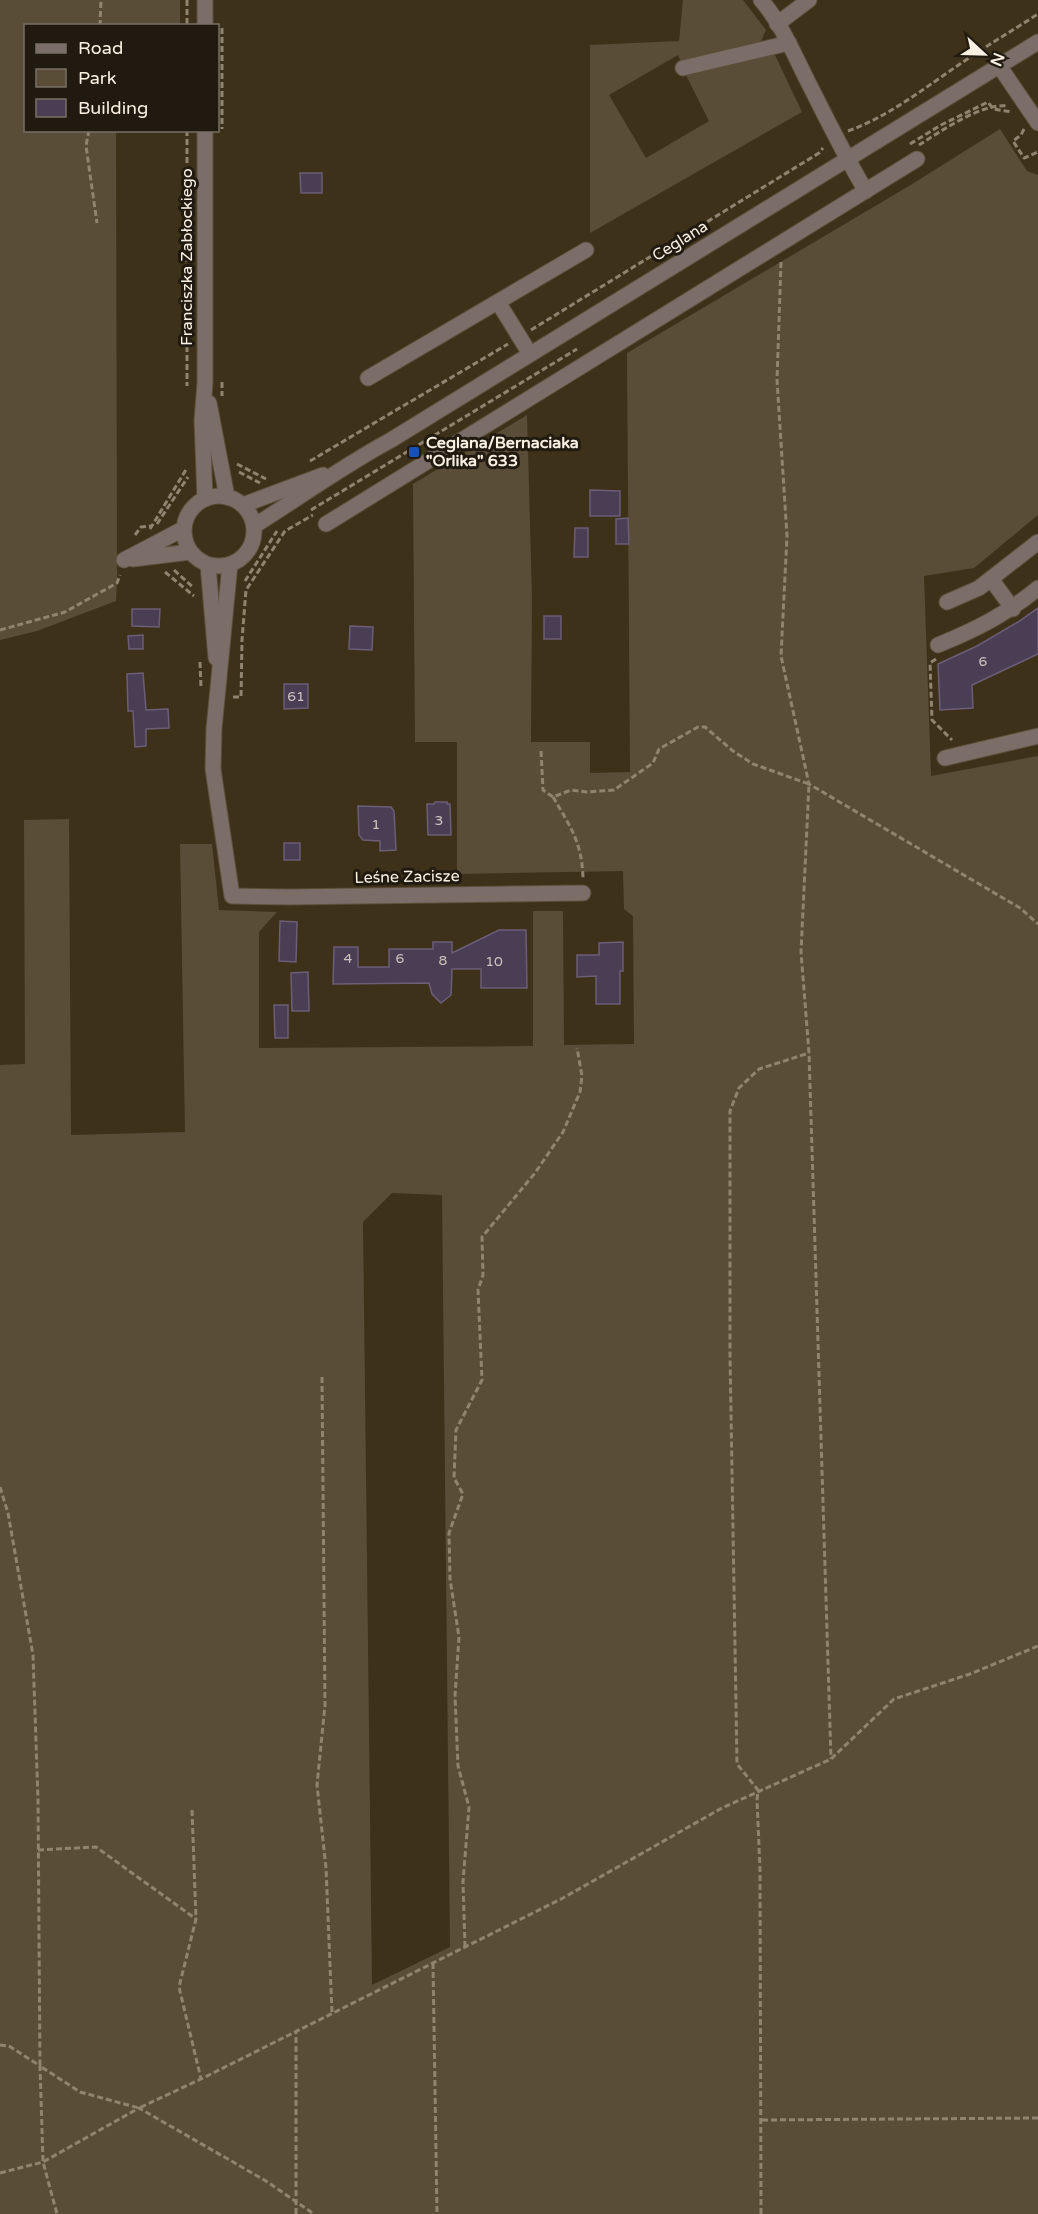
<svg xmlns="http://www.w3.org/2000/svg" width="1038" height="2214" font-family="'Varela Round',sans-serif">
	<rect width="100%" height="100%" fill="#3e311a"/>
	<!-- green -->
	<g fill="#5a4d38" fill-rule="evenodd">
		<path d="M 0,0 L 180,0 L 180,25 L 26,26 L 26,130 L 116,131 L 117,578 L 116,601 L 37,631 L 0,640 Z"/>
		<path d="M 683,0 L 743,0 L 766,30 L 761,41 L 681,62 L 678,55 L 609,95 L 646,158 L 709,121 L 686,75 L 774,53 L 802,112 L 590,233 L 590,45 L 679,41 Z"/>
		<path d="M 1000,129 L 1027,171 L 1038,175 L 1038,515 L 974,568 L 924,576 L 931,776 L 1038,756 L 1038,2214 L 0,2214 L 0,1065 L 25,1064 L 24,820 L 69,819 L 71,1135 L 185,1132 L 180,844 L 212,844 L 219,910 L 277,912 L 259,932 L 259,1048 L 533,1046 L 533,911 L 563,911 L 564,1045 L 634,1044 L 633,916 L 624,909 L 623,871 L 457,874 L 457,742 L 415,742 L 413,484 L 527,415 L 532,597 L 531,742 L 590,742 L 590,773 L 630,772 L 627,353 L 909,186 ZM 392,1193 L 442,1195 L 450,1947 L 372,1985 L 363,1222 Z"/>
	</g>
	<!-- building -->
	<g fill="#4a3e55" stroke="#6b5e76" stroke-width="1.5">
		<path d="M 300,173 L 322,173 L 322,193 L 301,193 Z"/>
		<path d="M 590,490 L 620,491 L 620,516 L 590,516 Z"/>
		<path d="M 628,518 L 629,544 L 616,544 L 616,519 Z"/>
		<path d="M 575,528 L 588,528 L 588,557 L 574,557 Z"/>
		<path d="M 1038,608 L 1038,654 L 972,685 L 973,708 L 940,710 L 938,664 L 977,646 L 1018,622 Z"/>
		<path d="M 132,609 L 160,609 L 159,627 L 132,626 Z"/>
		<rect x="544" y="616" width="17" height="23"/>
		<path d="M 350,626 L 373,627 L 372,650 L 349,649 Z"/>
		<path d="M 143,635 L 143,649 L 129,649 L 128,636 Z"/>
		<path d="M 143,673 L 146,710 L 168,709 L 169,728 L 146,729 L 146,746 L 135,747 L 133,711 L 128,711 L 127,674 Z"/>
		<path d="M 284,684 L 308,684 L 308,708 L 284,709 Z"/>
		<path d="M 435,802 L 447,802 L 447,804 L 450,804 L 451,835 L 428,835 L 427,804 L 434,804 Z"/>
		<path d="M 358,806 L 391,807 L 394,811 L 396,850 L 380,851 L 380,841 L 363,840 L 359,835 Z"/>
		<rect x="284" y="843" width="16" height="17"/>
		<path d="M 280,921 L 297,922 L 296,962 L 279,961 Z"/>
		<path d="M 499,930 L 526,930 L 527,988 L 481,988 L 481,969 L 452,969 L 451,995 L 441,1003 L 432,994 L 429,983 L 333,984 L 334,947 L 358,947 L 358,967 L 389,967 L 389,949 L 433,949 L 433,942 L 452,942 L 452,953 Z"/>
		<path d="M 623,942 L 623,971 L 620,971 L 620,1004 L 596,1004 L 596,976 L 577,977 L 577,955 L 599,955 L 599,943 Z"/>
		<path d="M 308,972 L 309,1011 L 292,1011 L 291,973 Z"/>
		<path d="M 274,1005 L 288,1005 L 288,1038 L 275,1038 Z"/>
	</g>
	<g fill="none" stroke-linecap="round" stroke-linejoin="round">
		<!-- minor casing -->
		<g stroke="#5c503a" stroke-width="17">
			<g id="minor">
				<path d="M 761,0 C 781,23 793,52 807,80 C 826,117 844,155 866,191"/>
				<path d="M 777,24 L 809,0"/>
				<path d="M 205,26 L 205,0"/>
				<path d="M 1000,67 L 1038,123"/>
				<path d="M 683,68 L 789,43"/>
				<path d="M 205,130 L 205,383 L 202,420 L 205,499"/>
				<path d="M 498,302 L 530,354"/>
				<path d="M 368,378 L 586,250"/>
				<path d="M 209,403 L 227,497"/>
				<circle cx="219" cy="531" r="35"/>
				<path d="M 243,505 L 323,475"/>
				<path d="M 326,524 L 917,159"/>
				<path d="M 254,526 C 300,497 343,466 391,440 L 1038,42"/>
				<path d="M 133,559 L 190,552"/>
				<path d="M 124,560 L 183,529"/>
				<path d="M 230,564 L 214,729 L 213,769 L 232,896 L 289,897 L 583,893"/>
				<path d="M 208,565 L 216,658"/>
				<path d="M 991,579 L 1013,609"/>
				<path d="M 947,602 L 979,588 L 1038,542"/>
				<path d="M 938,645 C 977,629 1005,615 1038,588"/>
				<path d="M 945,758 L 1038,736"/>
			</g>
		</g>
		<!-- path -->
		<g stroke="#8f8470" stroke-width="3" stroke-dasharray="6 3" stroke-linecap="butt">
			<path d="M 187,0 L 187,26"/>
			<path d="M 100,26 L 101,0"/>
			<path d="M 222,28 L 222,129"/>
			<path d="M 1024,129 L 1021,135 L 1013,141 L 1024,158 L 1038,152"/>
			<path d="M 89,130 L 86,146 L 97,223"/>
			<path d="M 187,130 L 187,386"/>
			<path d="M 848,131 C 890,116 927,86 963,62 C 988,45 1013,30 1038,14"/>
			<path d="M 910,144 L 941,125 L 988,102 L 993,109 L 1012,112"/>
			<path d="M 919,145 C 941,131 982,103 1007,106"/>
			<path d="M 781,262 L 777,380 L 787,536 L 781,656 L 809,784 L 1020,908 L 1038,924"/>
			<path d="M 531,330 L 819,153 L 823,148"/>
			<path d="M 222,382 L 222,396"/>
			<path d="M 310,461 L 508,344"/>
			<path d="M 237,464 L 266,479"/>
			<path d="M 239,472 L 260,483"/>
			<path d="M 311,510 L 577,349"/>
			<path d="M 157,524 L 188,477"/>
			<path d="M 150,529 L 187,468"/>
			<path d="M 135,535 L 141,527 L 151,526"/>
			<path d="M 174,570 L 194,588"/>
			<path d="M 165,572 L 194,596"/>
			<path d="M 245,581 L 277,531"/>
			<path d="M 0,630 L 65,612 L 117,583 L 120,575"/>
			<path d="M 936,659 L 930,663 L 932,720 L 952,740"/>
			<path d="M 200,662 L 201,688"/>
			<path d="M 233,697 L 241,697 L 242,640 L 246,590 L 285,531 L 313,515"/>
			<path d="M 541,751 L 543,790 L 553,797 L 571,790 L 587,792 L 614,790 L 653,763 L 659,749 L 698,727 L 705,727 L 733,751 L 753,764 L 809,784 L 801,952 L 809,1053 L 831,1759"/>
			<path d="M 553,797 C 570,826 582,842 583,878"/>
			<path d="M 322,1377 L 325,1705 L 317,1785 L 326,1868 L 332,2013"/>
			<path d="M 0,1487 L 8,1513 L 33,1655 L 38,1800 L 40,2066 L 80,2092 L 139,2108 L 201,2079 L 563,1898 L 722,1808 L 831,1759 L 894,1699 L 970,1674 L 1038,1646"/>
			<path d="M 192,1810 L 196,1919 L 179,1987 L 201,2079"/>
			<path d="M 38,1850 L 96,1847 L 196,1919"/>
			<path d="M 465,1947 L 463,1882 L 469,1807 L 458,1766 L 455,1696 L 459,1637 L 450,1579 L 449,1533 L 463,1494 L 454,1478 L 456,1430 L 482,1380 L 478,1290 L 483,1275 L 482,1237 L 535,1173 L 563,1132 L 580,1092 L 582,1076 L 577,1048"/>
			<path d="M 433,1963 L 437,2214"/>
			<path d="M 0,2045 L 9,2046 L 40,2066 L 43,2162 L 57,2214"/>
			<path d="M 762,2120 L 1038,2118"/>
			<path d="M 0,2173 L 43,2162 L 139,2108 L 266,2181 L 314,2214"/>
			<path d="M 296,2214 L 296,2031"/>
			<path d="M 761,2214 L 760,1869 L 757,1800 L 758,1790 L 737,1764 L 730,1354 L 730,1111 L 739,1088 L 759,1069 L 809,1053"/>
		</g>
		<!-- minor -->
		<use href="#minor" stroke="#7b6e69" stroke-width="15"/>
	</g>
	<!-- markers -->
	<rect fill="#1a4fb4" stroke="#201a10" stroke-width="2" x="408" y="446" width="12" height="12" rx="3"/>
	<g text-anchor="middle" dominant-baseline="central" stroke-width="6" stroke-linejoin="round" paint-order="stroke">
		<!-- number labels -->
		<g font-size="14" fill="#cdc4bf">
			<text x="983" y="661">6</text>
			<text x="296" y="696">61</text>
			<text x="439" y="820">3</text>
			<text x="376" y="824">1</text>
			<text x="348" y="958">4</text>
			<text x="400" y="958">6</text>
			<text x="443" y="960">8</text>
			<text x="494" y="961">10</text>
		</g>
		<!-- street labels -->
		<g font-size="16" fill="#f9f0e2" stroke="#201a10">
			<text transform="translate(680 241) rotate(-32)">Ceglana</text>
			<text transform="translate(187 257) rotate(-90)">Franciszka Zabłockiego</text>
			<text transform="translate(407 877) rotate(-1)">Leśne Zacisze</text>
		</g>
		<!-- poi labels -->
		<g font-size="16" font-weight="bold" fill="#f9f0e2" stroke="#201a10" text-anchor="start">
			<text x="426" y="443">Ceglana/Bernaciaka<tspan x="426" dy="18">"Orlika" 633</tspan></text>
		</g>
	</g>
	<!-- legend -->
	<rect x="24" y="24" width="195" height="108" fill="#201a10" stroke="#777064" stroke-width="1.5"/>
	<rect x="36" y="44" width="30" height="9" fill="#7b6e69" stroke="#777064" stroke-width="1.5"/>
	<text x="78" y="54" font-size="18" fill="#f9f0e2">Road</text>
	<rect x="36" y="69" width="30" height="18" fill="#5a4d38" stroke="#777064" stroke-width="1.5"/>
	<text x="78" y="84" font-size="18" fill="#f9f0e2">Park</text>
	<rect x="36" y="99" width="30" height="18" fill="#4a3e55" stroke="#777064" stroke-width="1.5"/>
	<text x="78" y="114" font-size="18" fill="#f9f0e2">Building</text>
	<!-- north arrow -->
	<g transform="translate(984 54) rotate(112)" stroke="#201a10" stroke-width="4.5" paint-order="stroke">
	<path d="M0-4.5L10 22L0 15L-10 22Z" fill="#f9f0e2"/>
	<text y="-9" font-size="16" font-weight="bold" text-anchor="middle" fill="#f9f0e2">N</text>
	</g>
</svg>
